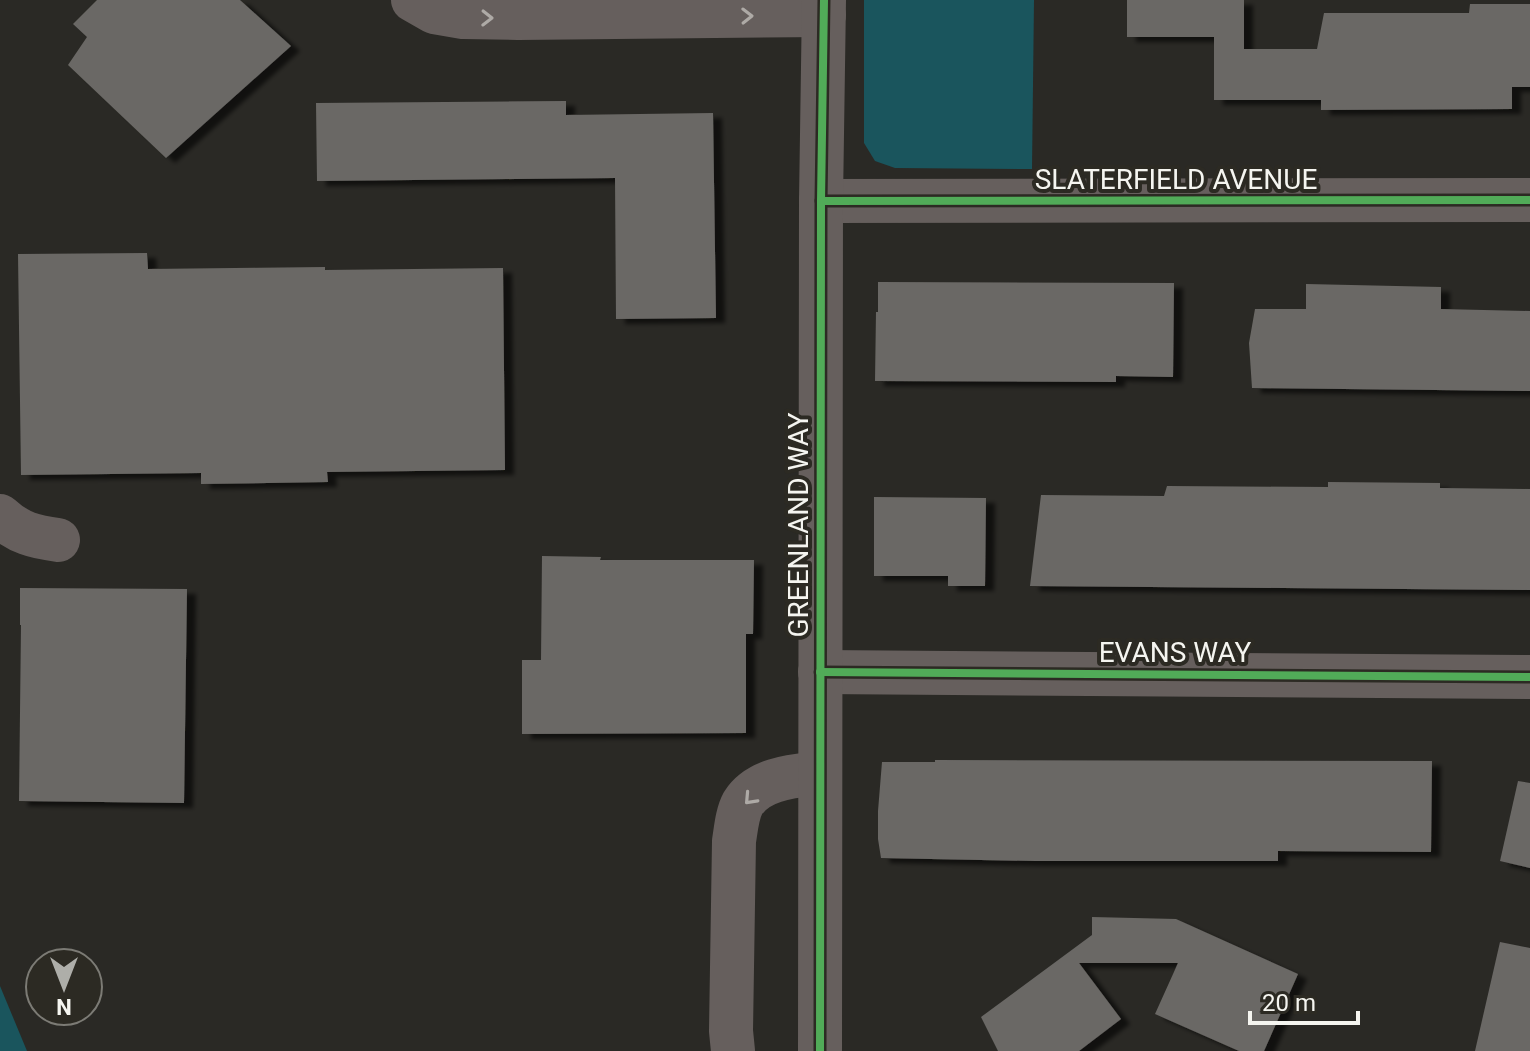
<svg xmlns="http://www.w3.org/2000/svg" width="1530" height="1051" font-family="Roboto,sans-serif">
	<defs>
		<filter id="shadow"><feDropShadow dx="9" dy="5" stdDeviation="2" flood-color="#0009"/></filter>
	</defs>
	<rect width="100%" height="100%" fill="#2a2925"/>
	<!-- water -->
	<g fill="#1a555d">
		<path d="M 864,0 L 1034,0 L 1032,169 L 895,168 L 875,161 L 864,143 Z"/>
		<path d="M 0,986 L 27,1051 L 0,1051 Z"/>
	</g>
	<!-- building -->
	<g fill="#6a6865" filter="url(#shadow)">
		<path d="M 97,0 L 240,0 L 291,46 L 166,158 L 68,65 L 87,37 L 73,24 Z"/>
		<path d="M 1127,0 L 1244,0 L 1244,49 L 1317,49 L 1324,13 L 1469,13 L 1470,4 L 1530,4 L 1530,87 L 1512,87 L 1512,109 L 1321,110 L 1321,100 L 1214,100 L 1214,37 L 1127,37 Z"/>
		<path d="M 566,101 L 566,115 L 713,113 L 716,318 L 616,319 L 615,178 L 317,181 L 316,103 Z"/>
		<path d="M 147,253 L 148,269 L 325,267 L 325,270 L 503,268 L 505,470 L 327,472 L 328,482 L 201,484 L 201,473 L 21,475 L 18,254 Z"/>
		<path d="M 878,282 L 1174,283 L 1173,377 L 1116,376 L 1116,382 L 875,381 L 876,312 L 878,312 Z"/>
		<path d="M 1306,284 L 1441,287 L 1441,309 L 1530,311 L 1530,391 L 1252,388 L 1249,343 L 1255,309 L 1306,309 Z"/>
		<path d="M 1328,482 L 1440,483 L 1440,488 L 1530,489 L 1530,590 L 1030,586 L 1041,495 L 1164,496 L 1167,486 L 1328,487 Z"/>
		<path d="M 874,497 L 986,498 L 985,586 L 948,586 L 948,576 L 874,576 Z"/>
		<path d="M 542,556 L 601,557 L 600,560 L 754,560 L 753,634 L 746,634 L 746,733 L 522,734 L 522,660 L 541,660 Z"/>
		<path d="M 20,588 L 187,589 L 184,803 L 19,801 L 21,625 L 20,625 Z"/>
		<path d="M 935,760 L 1432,761 L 1431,852 L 1278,851 L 1278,861 L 1036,861 L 881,858 L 878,839 L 878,811 L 882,762 L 935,762 Z"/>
		<path d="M 1518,781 L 1530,783 L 1530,868 L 1500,861 Z"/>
		<path d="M 1092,917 L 1176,919 L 1298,974 L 1264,1051 L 1239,1051 L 1155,1014 L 1178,963 L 1079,963 L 1121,1019 L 1079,1051 L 998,1051 L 981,1017 L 1092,935 Z"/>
		<path d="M 1500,942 L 1530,948 L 1530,1051 L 1475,1051 Z"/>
	</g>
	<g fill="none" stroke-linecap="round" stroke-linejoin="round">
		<!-- minor -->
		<g stroke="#665f5d" stroke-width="44">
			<path d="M 413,0 L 434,12 L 463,17 L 518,18 L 824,15"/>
			<path d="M 821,201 L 1530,200"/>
			<path d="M 0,516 C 18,533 35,537 58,540"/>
			<path d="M 820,672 L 1530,677"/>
			<path d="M 733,1051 L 731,1031 L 734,841 C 736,829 737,814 743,803 C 759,778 794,776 820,773"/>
			<path d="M 820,1051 L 821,201 L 824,0"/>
		</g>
		<!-- cycleway casing -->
		<g stroke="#2c2a23" stroke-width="13">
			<g id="cycleway">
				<path d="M 821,201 L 1530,200"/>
				<path d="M 820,672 L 1530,677"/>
				<path d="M 820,1051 L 821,201 L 824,0"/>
			</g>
		</g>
		<!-- cycleway -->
		<use href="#cycleway" stroke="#51ab58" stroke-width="8"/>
	</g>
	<!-- one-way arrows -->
	<defs><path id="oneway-chevron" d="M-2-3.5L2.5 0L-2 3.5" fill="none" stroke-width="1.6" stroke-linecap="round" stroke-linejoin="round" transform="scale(2)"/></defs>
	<g stroke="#aeaaa6">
		<use href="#oneway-chevron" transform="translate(747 16) rotate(-1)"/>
		<use href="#oneway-chevron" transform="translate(487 18) rotate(1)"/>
		<use href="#oneway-chevron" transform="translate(750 799) rotate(133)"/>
	</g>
	<g text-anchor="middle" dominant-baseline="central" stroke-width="8" stroke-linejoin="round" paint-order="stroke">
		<!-- street labels -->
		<g font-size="28" fill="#f5f5f0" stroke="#2c2a23">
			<text x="1176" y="179">SLATERFIELD AVENUE</text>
			<text transform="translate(798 525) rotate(-90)">GREENLAND WAY</text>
			<text x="1175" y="652">EVANS WAY</text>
		</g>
	</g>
	<!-- north arrow -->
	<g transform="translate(64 987) rotate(180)"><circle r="38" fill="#2c2a23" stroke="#7c7b75" stroke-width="2"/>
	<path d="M0-6L14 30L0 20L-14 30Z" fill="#aeaea9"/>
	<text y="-12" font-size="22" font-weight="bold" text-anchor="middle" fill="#f5f5f0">N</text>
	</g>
	<!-- scale -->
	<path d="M1250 1011v12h108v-12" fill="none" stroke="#f5f5f0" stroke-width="4"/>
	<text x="1262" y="1011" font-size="24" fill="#f5f5f0" stroke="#2c2a23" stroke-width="6" paint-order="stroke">20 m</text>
</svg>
